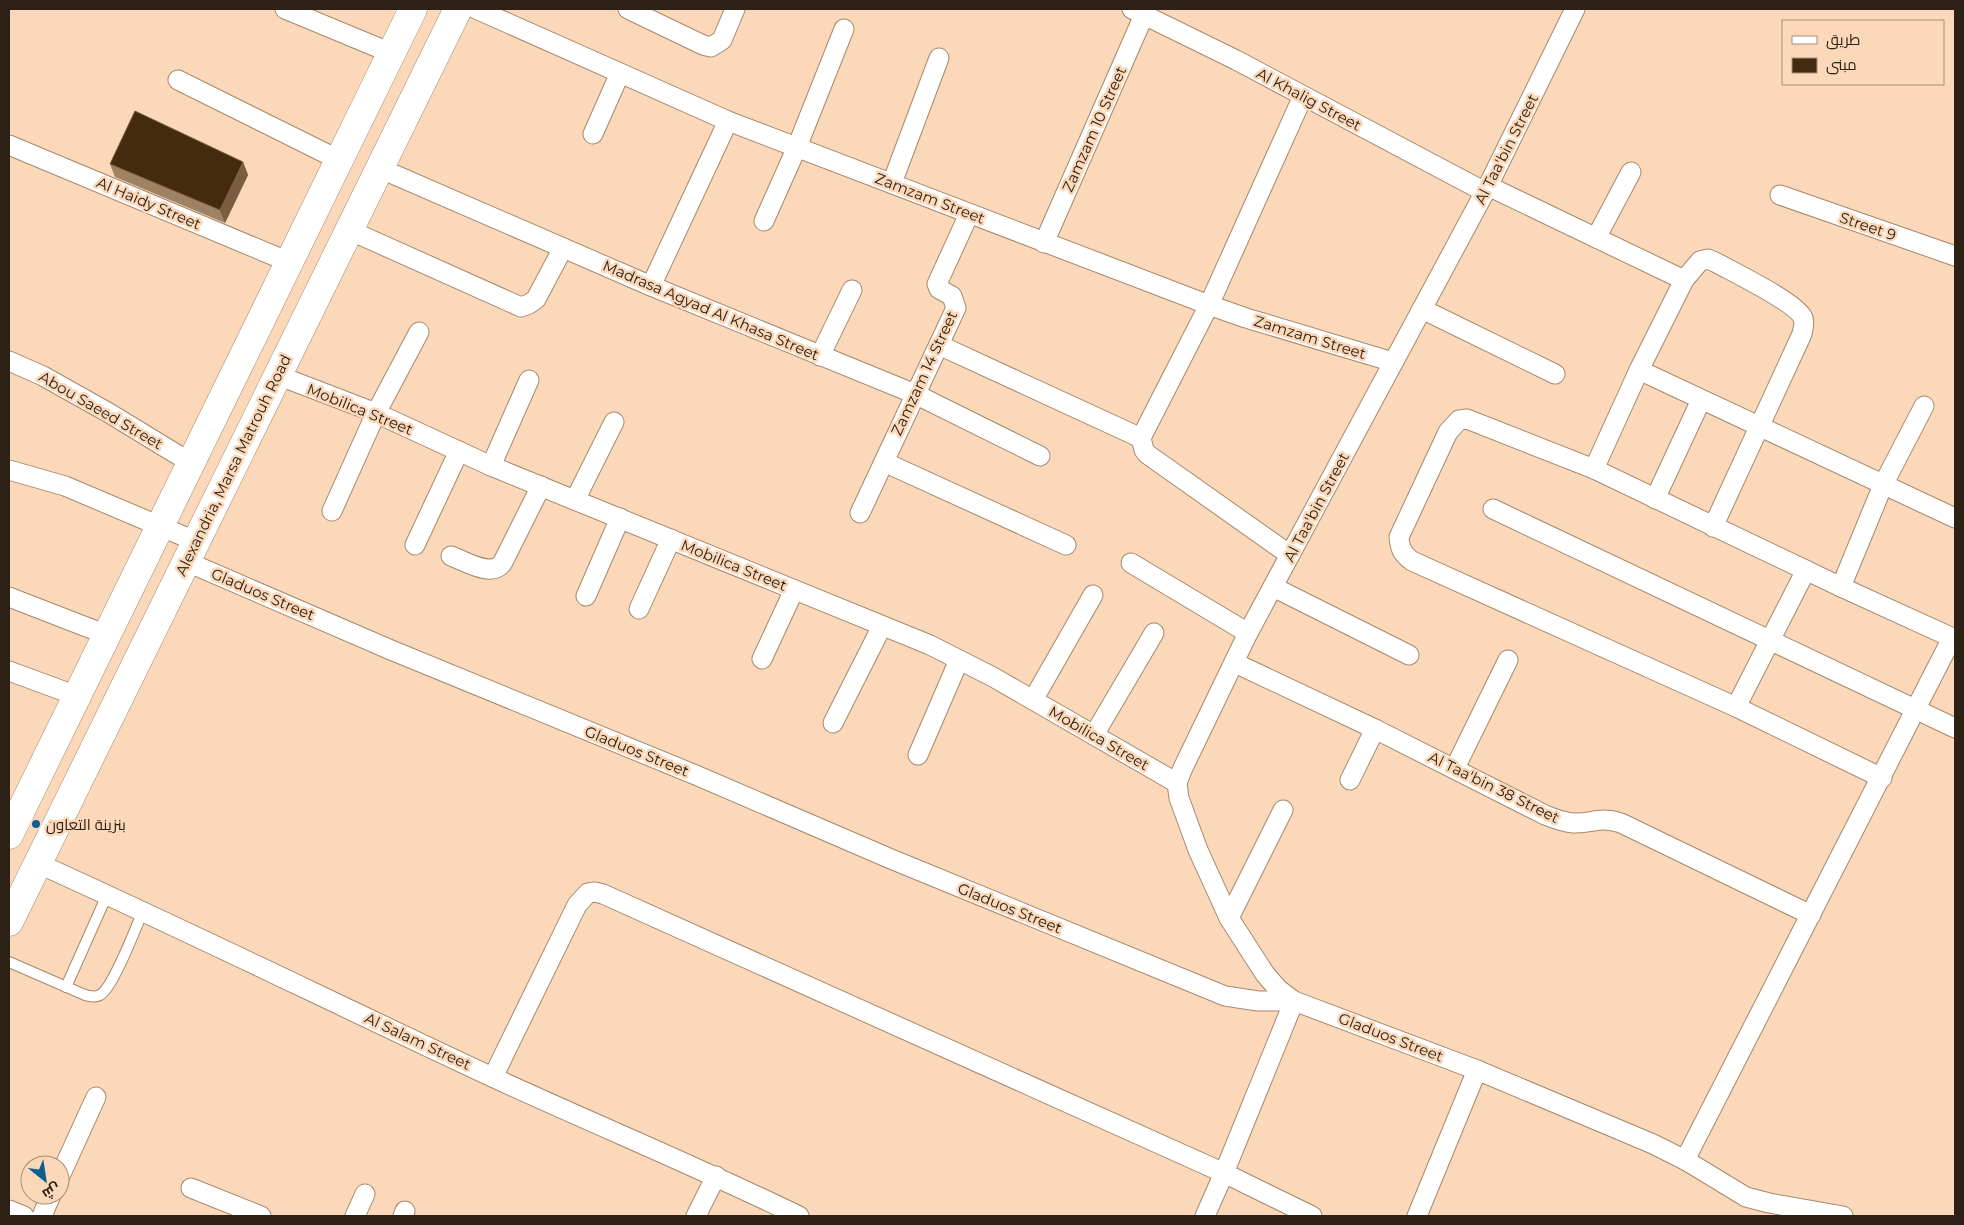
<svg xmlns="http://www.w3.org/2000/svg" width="1964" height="1225" font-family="Montserrat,Cairo,sans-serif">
	<rect width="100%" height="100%" fill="#fad8b9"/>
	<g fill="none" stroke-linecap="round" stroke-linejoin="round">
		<!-- service casing -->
		<g stroke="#a7886b" stroke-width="12">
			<g id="service">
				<path d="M 9,962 L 85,995 C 90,996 95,998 100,995 C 113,988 136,927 143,911"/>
				<path d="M 66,987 L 107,895"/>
			</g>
		</g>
		<!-- minor casing -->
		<g stroke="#a7886b" stroke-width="21">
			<g id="minor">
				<path d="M 285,9 L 391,53"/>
				<path d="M 476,9 L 728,121 L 1209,305 L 1246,318 L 1393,362"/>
				<path d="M 628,9 L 703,45 L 711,47 L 722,40 L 735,9"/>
				<path d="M 1132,9 L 1236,60 L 1485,192"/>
				<path d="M 178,80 L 339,160"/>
				<path d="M 593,134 L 620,73"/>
				<path d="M 9,145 L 289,262"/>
				<path d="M 379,168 L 651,286 L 915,394 L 1040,456"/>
				<path d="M 892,183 L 939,58"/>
				<path d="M 1488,186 L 1684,280"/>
				<path d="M 1780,195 L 1955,256"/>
				<path d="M 764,221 L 797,147 L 844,29"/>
				<path d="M 349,230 L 521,307 L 529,304 L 536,299 L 563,248"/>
				<path d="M 1596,238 L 1631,172"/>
				<path d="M 1044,243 L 1144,15"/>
				<path d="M 651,286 L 728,121"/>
				<path d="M 1422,309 L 1555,374"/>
				<path d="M 939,345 L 1141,438"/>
				<path d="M 820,356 L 852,290"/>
				<path d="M 9,361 L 43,376 L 109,413 L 191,463"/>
				<path d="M 1639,370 L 1955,518"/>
				<path d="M 277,375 L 376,413 L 491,466 L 930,645 L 993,677 L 1177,783"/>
				<path d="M 884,462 L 1066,545"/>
				<path d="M 491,466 L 529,380"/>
				<path d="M 1594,469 L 1639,370 L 1684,280 L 1700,261 L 1708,259 L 1717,263 C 1735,273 1797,303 1803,318 C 1805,323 1803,329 1802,334 L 1713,527"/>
				<path d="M 9,470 L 65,486 L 195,541"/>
				<path d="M 1655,499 L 1701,400"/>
				<path d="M 575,500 L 614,422"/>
				<path d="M 1493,509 L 1955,728"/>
				<path d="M 332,511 L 376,413 L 419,332"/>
				<path d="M 860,513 L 956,308 L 952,296 L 939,289 L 937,284 L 969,214"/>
				<path d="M 415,545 L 459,451"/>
				<path d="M 1290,555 L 1147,454 L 1144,450 L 1141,438 L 1209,305 L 1303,96"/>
				<path d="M 451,556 C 465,561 493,579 503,562 L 541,486"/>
				<path d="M 185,561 L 391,650 L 698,776 L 891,859 L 1225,996 L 1258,1001 L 1294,1001 L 1477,1070 L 1653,1144 L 1685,1160 L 1746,1197 L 1769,1203 L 1843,1216"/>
				<path d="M 1131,563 L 1248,633"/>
				<path d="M 1273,587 L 1409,655"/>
				<path d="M 1841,587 L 1883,485 L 1924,406"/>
				<path d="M 586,596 L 620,518"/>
				<path d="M 9,597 L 107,635"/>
				<path d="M 639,609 L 671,539"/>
				<path d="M 762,659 L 794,590"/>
				<path d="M 1235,663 L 1375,729 L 1545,815 C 1555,819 1563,822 1573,823 C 1593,824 1598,816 1621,823 L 1811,915"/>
				<path d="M 9,671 L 77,696"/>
				<path d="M 1033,700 L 1093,595"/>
				<path d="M 1736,707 L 1806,570"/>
				<path d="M 833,723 L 882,626"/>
				<path d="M 1094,735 L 1154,633"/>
				<path d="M 918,755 L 959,660"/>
				<path d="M 1455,768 L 1508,660"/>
				<path d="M 1882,778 L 1736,707 L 1412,561 C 1403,554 1400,550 1399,537 L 1448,432 L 1459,420 L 1467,419 L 1594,469 L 1841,587 L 1955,639"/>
				<path d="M 1350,780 L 1375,729"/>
				<path d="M 37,863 C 190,932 340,1006 492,1077 C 594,1124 698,1167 799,1216"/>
				<path d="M 1229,918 L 1283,810"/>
				<path d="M 493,1077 L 577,905 L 588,893 L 595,892 L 603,894 L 1224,1173 L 1312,1216"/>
				<path d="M 1685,1160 L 1952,638"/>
				<path d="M 60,1176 L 96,1097"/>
				<path d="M 191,1188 L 261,1216"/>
				<path d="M 9,1210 L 24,1216"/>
				<path d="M 42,1216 L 51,1195"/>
				<path d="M 355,1216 L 365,1194"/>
				<path d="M 403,1216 L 405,1211"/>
				<path d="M 696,1216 L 716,1176"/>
				<path d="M 1205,1216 L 1224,1173 L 1294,1001 L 1278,989 L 1265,974 L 1229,918 L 1198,850 L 1179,798 L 1177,783 L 1182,770 L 1248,633 L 1488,186 L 1575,9"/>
				<path d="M 1417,1216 L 1477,1070"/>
			</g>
		</g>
		<!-- primary casing -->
		<g stroke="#a7886b" stroke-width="29">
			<g id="primary">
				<path d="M 9,835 L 413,9"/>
				<path d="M 9,922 L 458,9"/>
			</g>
		</g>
		<!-- service -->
		<use href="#service" stroke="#fff" stroke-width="10"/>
		<!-- minor -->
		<use href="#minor" stroke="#fff" stroke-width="19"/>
		<!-- primary -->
		<use href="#primary" stroke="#fff" stroke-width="28"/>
	</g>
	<!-- wall -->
	<path fill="#9f8164" d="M 243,162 L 248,175 L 225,223 L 115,177 L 110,164 Z"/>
	<!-- shaded-wall -->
	<path fill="#7b5e42" d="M 243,162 L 248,175 L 225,223 L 220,210 Z"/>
	<!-- building -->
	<path fill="#442a0f" stroke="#7b5e42" d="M 135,111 L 243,162 L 220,210 L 110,164 Z"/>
	<!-- markers -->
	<circle fill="#0f5e91" stroke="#fad8b9" stroke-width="2" cx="36" cy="824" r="5"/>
	<g text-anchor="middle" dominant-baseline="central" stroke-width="5" stroke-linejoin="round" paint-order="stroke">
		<!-- street labels -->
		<g font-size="15" fill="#2d2115" stroke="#fad8b9">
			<text transform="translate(1309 99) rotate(28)">Al Khalig Street</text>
			<text transform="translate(1094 129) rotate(-66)">Zamzam 10 Street</text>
			<text transform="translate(1506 149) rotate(-63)">Al Taa'bin Street</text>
			<text transform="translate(930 198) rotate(21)">Zamzam Street</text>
			<text transform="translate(149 203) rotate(23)">Al Haidy Street</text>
			<text transform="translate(1868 226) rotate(19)">Street 9</text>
			<text transform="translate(711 310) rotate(23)">Madrasa Agyad Al Khasa Street</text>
			<text transform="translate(1310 337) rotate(17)">Zamzam Street</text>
			<text transform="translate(924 373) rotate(-65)">Zamzam 14 Street</text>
			<text transform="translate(360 409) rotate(22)">Mobilica Street</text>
			<text transform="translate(101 410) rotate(30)">Abou Saeed Street</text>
			<text transform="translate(233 465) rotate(-64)">Alexandria, Marsa Matrouh Road</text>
			<text transform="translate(1316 507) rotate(-62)">Al Taa'bin Street</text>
			<text transform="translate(734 565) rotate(22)">Mobilica Street</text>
			<text transform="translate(263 594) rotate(23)">Gladuos Street</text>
			<text transform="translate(1099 738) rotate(30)">Mobilica Street</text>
			<text transform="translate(637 751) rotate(22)">Gladuos Street</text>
			<text transform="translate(1494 787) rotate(26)">Al Taa'bin 38 Street</text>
			<text transform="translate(1010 908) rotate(22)">Gladuos Street</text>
			<text transform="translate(1391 1037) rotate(21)">Gladuos Street</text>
			<text transform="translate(418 1041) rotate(25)">Al Salam Street</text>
		</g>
		<!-- poi labels -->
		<g font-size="15" fill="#2d2115" stroke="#fad8b9" text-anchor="start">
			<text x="46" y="824">بنزينة التعاون</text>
		</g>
	</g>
	<!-- border -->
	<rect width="1964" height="1225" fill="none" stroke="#2d2115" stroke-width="20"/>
	<!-- legend -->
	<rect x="1782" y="20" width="162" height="65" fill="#fad8b9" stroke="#a88f77"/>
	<rect x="1792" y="36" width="25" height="8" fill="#ffffff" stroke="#a88f77"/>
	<text x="1826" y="45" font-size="15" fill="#2d2115">طريق</text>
	<rect x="1792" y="58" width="25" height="15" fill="#442a0f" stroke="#a88f77"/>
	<text x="1826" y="70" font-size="15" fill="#2d2115">مبنى</text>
	<!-- north arrow -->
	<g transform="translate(45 1180) rotate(150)"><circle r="24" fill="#fad8b9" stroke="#a88f77"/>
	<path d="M0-4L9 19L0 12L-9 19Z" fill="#0f5e91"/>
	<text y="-8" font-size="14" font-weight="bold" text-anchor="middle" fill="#2d2115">ش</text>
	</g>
</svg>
